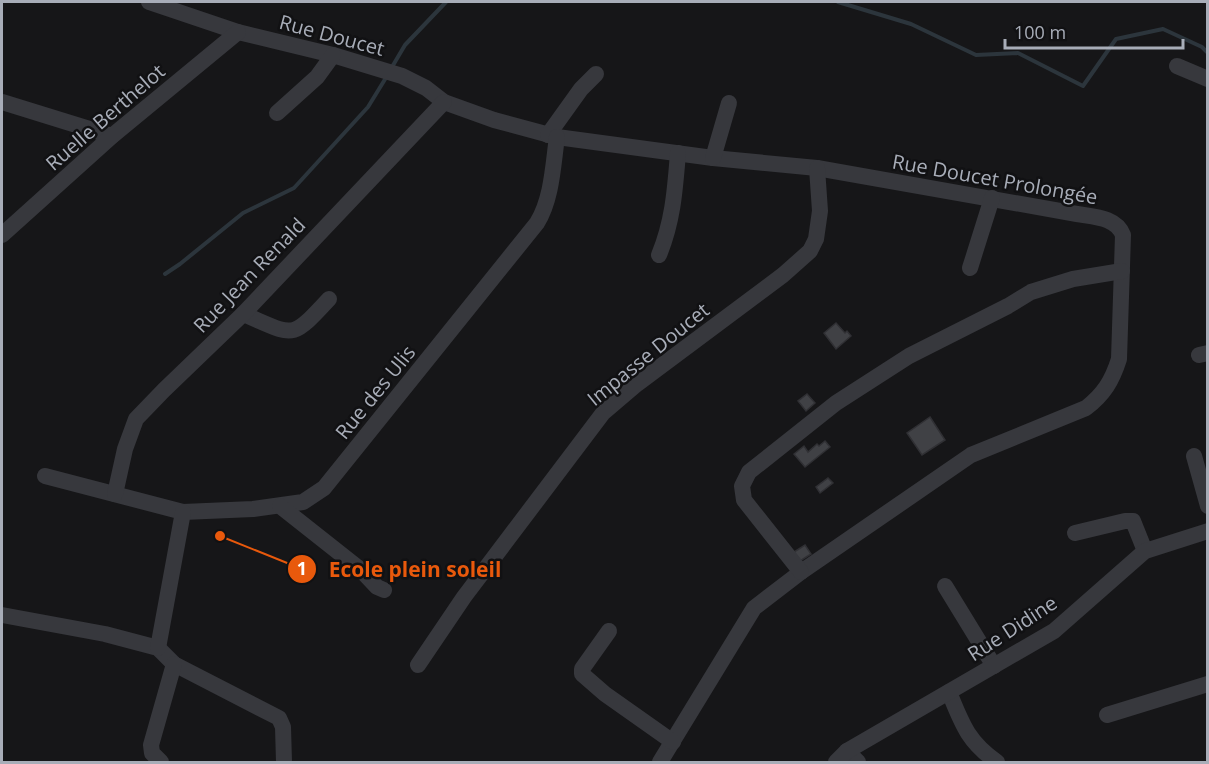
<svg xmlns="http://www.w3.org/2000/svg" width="1209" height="764" font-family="'Open Sans',sans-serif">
	<rect width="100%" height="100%" fill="#161618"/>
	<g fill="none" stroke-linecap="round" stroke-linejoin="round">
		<!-- stream -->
		<g stroke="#2c353c" stroke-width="4">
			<path d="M 838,2 L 911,24 L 976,55 L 1018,53 L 1083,86 L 1116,39 L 1163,29 L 1202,47 L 1208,53"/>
			<path d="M 392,67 L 405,45 L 446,2"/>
			<path d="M 165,274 L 180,264 L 243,213 L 294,188 L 368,107 L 387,76"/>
		</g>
	</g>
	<!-- building -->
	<g fill="#404145" stroke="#303034" stroke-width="1.5">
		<path d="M 836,323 L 845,333 L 847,331 L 851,336 L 836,349 L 824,333 Z"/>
		<path d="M 807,394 L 815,403 L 806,411 L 798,401 Z"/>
		<path d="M 930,417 L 945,440 L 922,455 L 907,433 Z"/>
		<path d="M 825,441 L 830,447 L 805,467 L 794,454 L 804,446 L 808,452 L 817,444 L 819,446 Z"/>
		<path d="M 828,478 L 833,483 L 820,493 L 816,487 Z"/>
		<path d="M 805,545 L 811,554 L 800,561 L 794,552 Z"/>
	</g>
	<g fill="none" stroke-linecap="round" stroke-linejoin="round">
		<!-- minor -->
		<g stroke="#37383d" stroke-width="16">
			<path d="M 149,2 L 238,32 L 333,55 L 402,76 L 426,88 L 444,102 L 494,120 L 557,137 L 713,158 L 817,168 L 1077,214 C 1094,217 1116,217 1123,235 L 1119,359 C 1112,381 1104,394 1086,408 L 971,455 L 801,572 L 754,608 L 660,762"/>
			<path d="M 1177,66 L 1208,79"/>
			<path d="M 2,102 L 112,136"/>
			<path d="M 277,113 L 317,77 L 333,55"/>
			<path d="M 548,135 L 581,89 L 596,74"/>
			<path d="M 713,158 L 729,103"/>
			<path d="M 2,235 L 112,136 L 238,32"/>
			<path d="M 659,255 C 673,221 675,190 678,153"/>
			<path d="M 970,268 L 992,198"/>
			<path d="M 243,314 C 295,336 290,341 329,299"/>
			<path d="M 1199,355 L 1208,353"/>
			<path d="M 1194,456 L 1208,506"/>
			<path d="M 45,476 L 183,512 L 253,509 L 303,502 L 324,488 L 537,223 C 552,199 553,165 557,137"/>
			<path d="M 115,494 L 125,449 L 136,419 L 164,390 L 243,314 L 444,102"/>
			<path d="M 280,506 L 361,570 L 377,587 L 384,590"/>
			<path d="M 1075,533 L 1125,521 L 1133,521 L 1145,551"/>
			<path d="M 801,572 L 744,500 L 742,486 L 749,472 L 836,403 L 909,356 L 1008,306 L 1031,292 L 1073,279 L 1122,271"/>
			<path d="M 945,586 L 994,666"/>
			<path d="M 2,615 L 105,634 L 158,648 L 174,664 L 279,718 L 283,727 L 284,762"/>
			<path d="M 609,631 L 582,669 L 582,674 L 605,694 L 673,742"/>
			<path d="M 158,648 L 183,512"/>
			<path d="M 418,665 L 464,597 L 603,413 L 637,384 L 783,275 L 810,251 L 816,239 L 820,211 L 817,168"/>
			<path d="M 949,692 C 962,724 968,742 997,762"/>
			<path d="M 1107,715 L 1208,684"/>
			<path d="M 847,751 L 858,762"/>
			<path d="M 161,762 L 152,753 L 151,745 L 174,664"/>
			<path d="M 836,762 L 847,751 L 1054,631 L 1145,551 L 1208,531"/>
		</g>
	</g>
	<g text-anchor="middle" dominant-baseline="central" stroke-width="5" stroke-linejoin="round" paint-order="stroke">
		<!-- street labels -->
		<g font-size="20" fill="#a8adb8" stroke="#111113">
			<text transform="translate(332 35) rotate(15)">Rue Doucet</text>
			<text transform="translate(105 117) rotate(-41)">Ruelle Berthelot</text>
			<text transform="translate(995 179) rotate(10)">Rue Doucet Prolongée</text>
			<text transform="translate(249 275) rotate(-46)">Rue Jean Renald</text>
			<text transform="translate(648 354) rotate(-39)">Impasse Doucet</text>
			<text transform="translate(375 392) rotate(-51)">Rue des Ulis</text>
			<text transform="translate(1012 628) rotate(-33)">Rue Didine</text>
		</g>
	</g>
	<!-- callouts -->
	<path fill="none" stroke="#e8590c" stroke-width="2" d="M220 536L302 569"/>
	<g fill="#e8590c" stroke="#111113" stroke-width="2">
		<circle cx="220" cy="536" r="6"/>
		<circle cx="302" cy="569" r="15"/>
	</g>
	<g font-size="18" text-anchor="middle" font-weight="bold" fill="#fff">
		<text x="302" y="575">1</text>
	</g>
	<g font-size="21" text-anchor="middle" font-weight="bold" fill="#e8590c" stroke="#111113" stroke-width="5" stroke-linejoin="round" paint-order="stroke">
		<text x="415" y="577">Ecole plein soleil</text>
	</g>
	<!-- border -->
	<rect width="1209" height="764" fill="none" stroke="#a8adb8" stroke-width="6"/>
	<!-- scale -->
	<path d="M1005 39v9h178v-9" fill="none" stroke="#a8adb8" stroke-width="3"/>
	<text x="1014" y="39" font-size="18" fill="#a8adb8" stroke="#111113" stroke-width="4.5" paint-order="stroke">100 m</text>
</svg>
